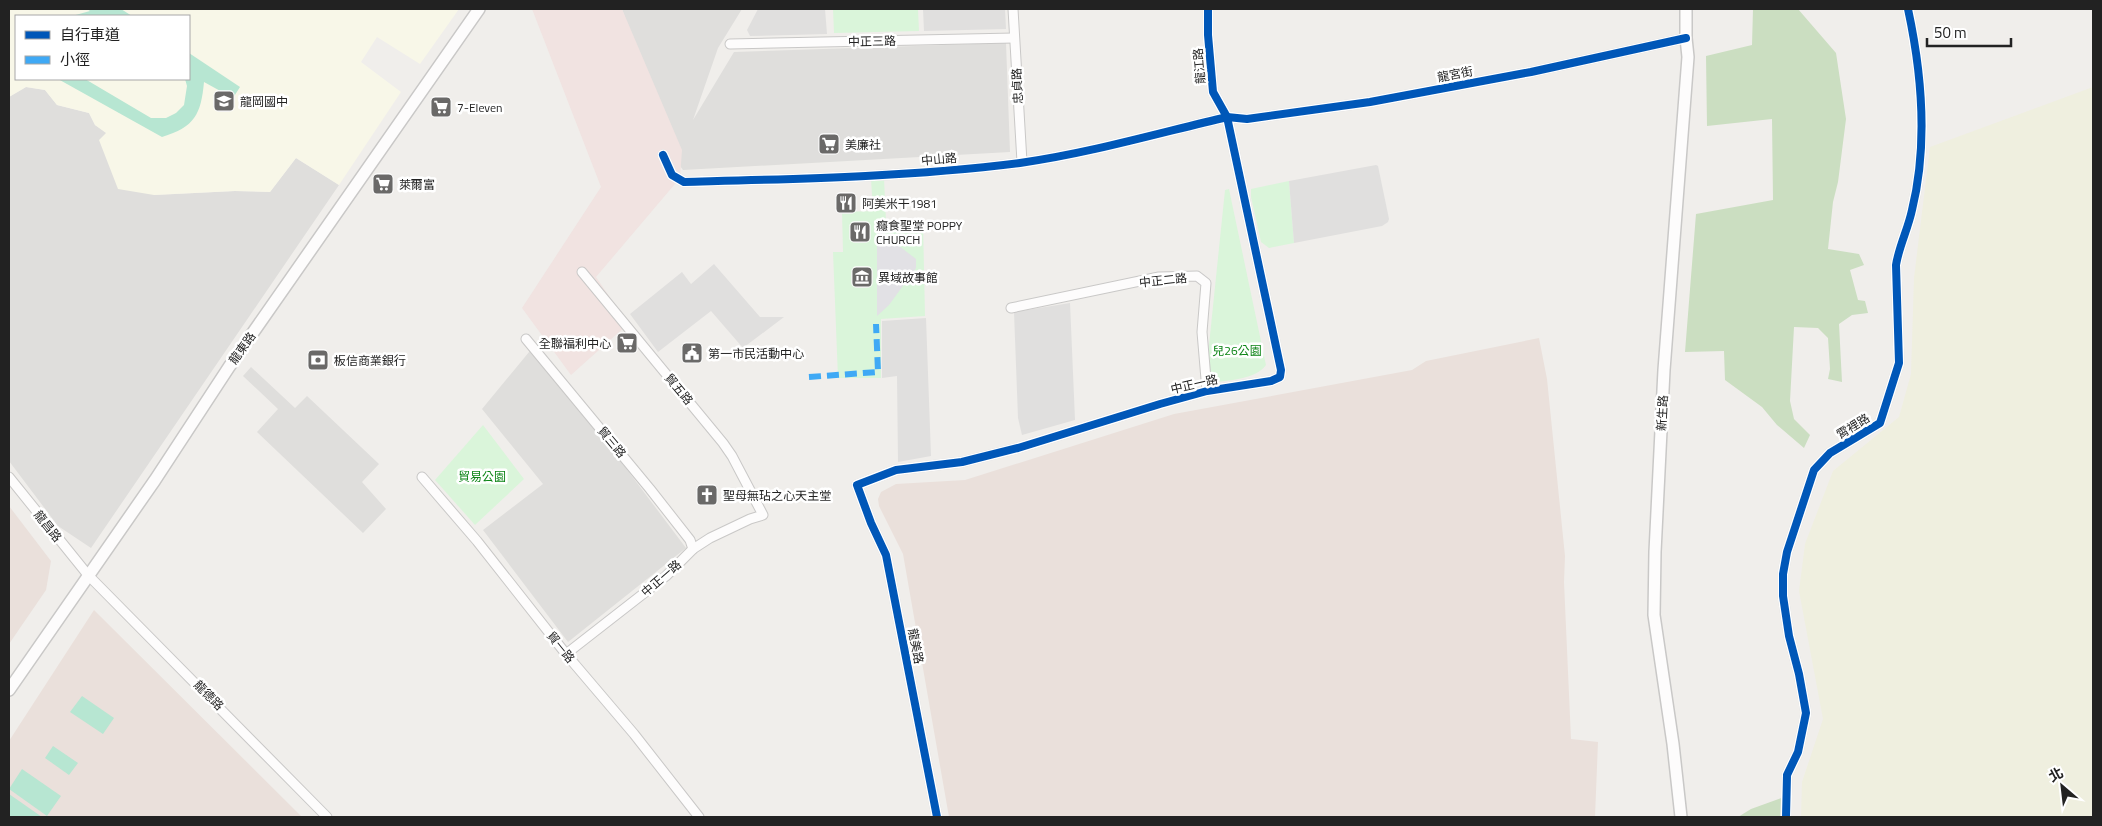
<svg xmlns="http://www.w3.org/2000/svg" width="2102" height="826" font-family="'Titillium Web','Noto Sans TC',sans-serif">
	<rect width="100%" height="100%" fill="#f0eeeb"/>
	<!-- residential -->
	<g fill="#dfdedc">
		<path d="M 622,9 L 742,9 L 718,48 L 693,120 L 734,52 L 1006,43 L 1010,152 L 683,170 L 672,155 Z"/>
		<path d="M 26,87 L 45,90 L 57,105 L 89,113 L 95,125 L 107,133 L 104,137 L 154,195 L 235,191 L 270,192 L 296,158 L 339,185 L 91,548 L 58,526 L 9,461 L 9,97 Z"/>
		<path d="M 534,346 L 686,548 L 568,642 L 483,530 L 543,484 L 482,409 Z"/>
		<path d="M 251,367 L 295,408 L 307,396 L 379,464 L 362,482 L 386,509 L 363,533 L 257,432 L 278,409 L 243,376 Z"/>
	</g>
	<!-- commercial -->
	<path fill="#f1e3e1" d="M 532,9 L 622,9 L 682,150 L 680,178 L 596,277 L 628,324 L 571,375 L 522,308 L 601,187 Z"/>
	<!-- education -->
	<path fill="#f8f7e8" fill-rule="evenodd" d="M 9,9 L 459,9 L 420,64 L 377,37 L 361,62 L 401,92 L 339,185 L 296,158 L 270,192 L 235,191 L 154,195 L 118,189 L 99,140 L 106,133 L 95,125 L 89,113 L 57,105 L 45,90 L 26,87 L 9,97 ZM 16,16 L 189,16 L 189,79 L 16,79 Z"/>
	<!-- military -->
	<g fill="#eae0db">
		<path d="M 1539,338 L 1547,379 L 1565,556 L 1564,582 L 1571,739 L 1598,742 L 1595,817 L 949,817 L 903,554 L 879,506 L 878,499 L 881,492 L 896,484 L 965,480 L 1174,414 L 1412,370 L 1426,361 Z"/>
		<path d="M 9,506 L 51,561 L 46,590 L 9,644 Z"/>
		<path d="M 94,610 L 302,817 L 9,817 L 9,741 Z"/>
	</g>
	<!-- farmland -->
	<path fill="#efefdf" d="M 2093,87 L 2093,817 L 1801,817 L 1802,782 L 1823,719 L 1799,591 L 1805,544 L 1833,471 L 1899,417 L 1911,374 L 1914,278 L 1930,147 Z"/>
	<!-- forest -->
	<g fill="#cbdec1">
		<path d="M 1753,9 L 1798,9 L 1836,53 L 1846,119 L 1838,182 L 1833,202 L 1828,249 L 1859,254 L 1864,265 L 1850,270 L 1858,300 L 1865,301 L 1868,313 L 1852,315 L 1839,324 L 1842,382 L 1828,379 L 1830,369 L 1828,338 L 1818,328 L 1794,327 L 1790,401 L 1794,419 L 1810,435 L 1804,448 L 1777,425 L 1762,407 L 1725,380 L 1724,351 L 1685,352 L 1696,214 L 1773,200 L 1772,119 L 1707,126 L 1706,56 L 1752,45 Z"/>
		<path d="M 1784,797 L 1784,813 L 1779,817 L 1738,817 L 1751,809 Z"/>
	</g>
	<!-- park -->
	<g fill="#daf5da">
		<path d="M 833,9 L 918,9 L 919,31 L 834,33 Z"/>
		<path d="M 884,178 L 886,222 L 923,222 L 925,316 L 881,319 L 881,378 L 838,378 L 833,252 L 843,252 L 842,212 L 873,211 L 871,179 Z"/>
		<path d="M 1289,181 L 1294,243 L 1269,248 L 1261,242 L 1251,197 L 1251,189 Z"/>
		<path d="M 1229,189 L 1266,365 C 1255,380 1228,380 1211,383 L 1207,380 L 1206,374 L 1225,190 Z"/>
		<path d="M 483,425 L 524,479 L 475,525 L 435,480 Z"/>
	</g>
	<!-- pitch -->
	<g fill="#b7e6d2">
		<path d="M 87,9 L 121,9 L 132,16 L 72,16 L 90,11 Z"/>
		<path d="M 189,53 L 240,87 L 233,98 L 204,82 C 201,114 195,127 162,137 L 58,79 L 85,79 L 151,118 L 166,118 L 176,113 L 184,105 L 187,86 L 185,79 L 189,79 Z"/>
		<path d="M 82,696 L 114,718 L 103,734 L 70,712 Z"/>
		<path d="M 53,746 L 78,763 L 69,775 L 45,758 Z"/>
		<path d="M 22,769 L 61,796 L 47,816 L 9,789 Z"/>
		<path d="M 9,794 L 42,817 L 9,817 Z"/>
	</g>
	<!-- parking -->
	<g fill="#e0dfde">
		<path d="M 758,9 L 825,9 L 827,34 L 750,36 L 747,30 Z"/>
		<path d="M 923,9 L 1005,9 L 1006,29 L 924,31 Z"/>
		<path d="M 1376,165 L 1378,166 L 1389,219 L 1388,222 L 1382,226 L 1294,243 L 1289,181 Z"/>
		<path d="M 714,264 L 760,317 L 784,317 L 743,348 L 711,311 L 658,352 L 630,314 L 682,272 L 691,284 Z"/>
		<path d="M 1070,303 L 1075,420 L 1022,435 L 1018,418 L 1014,312 Z"/>
		<path d="M 926,318 L 931,456 L 898,462 L 897,376 L 882,378 L 882,321 Z"/>
	</g>
	<!-- plaza -->
	<path fill="#e2e1e5" d="M 877,229 L 916,259 L 916,268 L 889,305 L 877,316 Z"/>
	<g fill="none" stroke-linecap="round" stroke-linejoin="round">
		<!-- minor casing -->
		<g stroke="#c9c8c7" stroke-width="11">
			<g id="minor">
				<path d="M 1013,9 L 1022,162"/>
				<path d="M 730,44 L 1014,38"/>
				<path d="M 663,155 L 672,175 L 684,182 C 796,179 909,177 1020,163 C 1090,153 1159,133 1227,117 L 1247,119 L 1370,102 L 1531,72 L 1686,38"/>
				<path d="M 1011,308 L 1159,277 L 1197,276 L 1206,283 L 1202,332 L 1207,391"/>
				<path d="M 526,339 L 650,489 L 690,540 L 693,549"/>
				<path d="M 9,477 L 88,575 L 327,817"/>
				<path d="M 422,477 L 477,541 L 566,654 L 634,734 L 699,817"/>
				<path d="M 566,654 L 666,576 L 693,549 L 710,538 L 750,519 L 763,515 L 732,456 L 723,443 L 582,272"/>
				<path d="M 937,817 L 886,555 L 871,523 L 857,485 L 896,470 L 962,462 L 1018,448 L 1160,404 L 1207,391 L 1271,381 L 1280,377 L 1281,370 L 1227,117 L 1213,92 L 1208,35 L 1208,9"/>
				<path d="M 1786,817 L 1787,775 L 1798,752 L 1806,713 L 1799,674 L 1789,636 L 1783,596 L 1783,574 L 1787,552 L 1814,470 L 1830,453 L 1880,423 L 1899,363 L 1896,265 C 1899,246 1908,229 1912,210 C 1928,145 1922,74 1908,9"/>
			</g>
		</g>
		<!-- tertiary casing -->
		<g stroke="#c9c8c7" stroke-width="14">
			<g id="tertiary">
				<path d="M 9,690 L 155,480 L 229,367 L 479,9"/>
				<path d="M 1681,817 L 1673,744 L 1654,615 L 1655,552 L 1664,370 L 1688,57 L 1686,38 L 1686,9"/>
			</g>
		</g>
		<!-- minor -->
		<use href="#minor" stroke="#fdfcfc" stroke-width="9"/>
		<!-- tertiary -->
		<use href="#tertiary" stroke="#fdfcfc" stroke-width="11"/>
		<!-- quiet -->
		<path stroke="#3fa9f5" stroke-width="6" stroke-dasharray="12 6" stroke-linecap="butt" d="M 809,377 L 878,372 L 876,324"/>
		<!-- cycleway casing -->
		<g stroke="#fff" stroke-width="11">
			<g id="cycleway">
				<path d="M 663,155 L 672,175 L 684,182 C 796,179 909,177 1020,163 C 1090,153 1159,133 1227,117 L 1247,119 L 1370,102 L 1531,72 L 1686,38"/>
				<path d="M 937,817 L 886,555 L 871,523 L 857,485 L 896,470 L 962,462 L 1018,448 L 1160,404 L 1207,391 L 1271,381 L 1280,377 L 1281,370 L 1227,117 L 1213,92 L 1208,35 L 1208,9"/>
				<path d="M 1786,817 L 1787,775 L 1798,752 L 1806,713 L 1799,674 L 1789,636 L 1783,596 L 1783,574 L 1787,552 L 1814,470 L 1830,453 L 1880,423 L 1899,363 L 1896,265 C 1899,246 1908,229 1912,210 C 1928,145 1922,74 1908,9"/>
			</g>
		</g>
		<!-- cycleway -->
		<use href="#cycleway" stroke="#0057b8" stroke-width="8"/>
	</g>
	<!-- icons -->
	<defs>
		<g id="school-square" transform="scale(1.125)"><rect x="-9" y="-9" width="18" height="18" rx="4" fill="#6a6968" stroke="#fff"/><path d="M0-5L7-2L0 1L-7-2ZM-4 1L0 2.5L4 1V4Q0 6-4 4Z" fill="#fff"/></g>
		<g id="supermarket-square" transform="scale(1.125)"><rect x="-9" y="-9" width="18" height="18" rx="4" fill="#6a6968" stroke="#fff"/><path d="M-6-5.5h2.5l.6 2H6L4.5 2H-2.5L-4.4-4H-6ZM-1.5 3.2a1.3 1.3 0 1 0 .1 0ZM3 3.2a1.3 1.3 0 1 0 .1 0Z" fill="#fff"/></g>
		<g id="restaurant-square" transform="scale(1.125)"><rect x="-9" y="-9" width="18" height="18" rx="4" fill="#6a6968" stroke="#fff"/><path d="M-5-6h1v4h1v-4h1v4h1v-4h1v5L-1.5 .5V6h-2V.5L-5-1ZM5-6V6H3V1.5H1.5Q1.5-4 5-6Z" fill="#fff"/></g>
		<g id="museum-square" transform="scale(1.125)"><rect x="-9" y="-9" width="18" height="18" rx="4" fill="#6a6968" stroke="#fff"/><path d="M0-6L6-3V-2H-6V-3ZM-5-1h2V3h-2ZM-1-1h2V3h-2ZM3-1h2V3H3ZM-6 4H6V6H-6Z" fill="#fff"/></g>
		<g id="civic-square" transform="scale(1.125)"><rect x="-9" y="-9" width="18" height="18" rx="4" fill="#6a6968" stroke="#fff"/><path d="M-.6-6.5H3V-4.5H.6V-3L4-1V1h2V6H-6V1h2V-1L-.6-3ZM-1.2 2.5V6h2.4V2.5Z" fill="#fff"/></g>
		<g id="bank-square" transform="scale(1.125)"><rect x="-9" y="-9" width="18" height="18" rx="4" fill="#6a6968" stroke="#fff"/><path d="M-6-4H6V4H-6ZM0-2.3a2.3 2.3 0 1 0 0 4.6a2.3 2.3 0 1 0 0-4.6Z" fill="#fff"/></g>
		<g id="church-square" transform="scale(1.125)"><rect x="-9" y="-9" width="18" height="18" rx="4" fill="#6a6968" stroke="#fff"/><path d="M-1.2-6h2.4v3.5h3.3v2.4h-3.3V6h-2.4V-.1h-3.3v-2.4h3.3Z" fill="#fff"/></g>
	</defs>
	<g fill-rule="evenodd">
		<use href="#school-square" x="224" y="101"/>
		<use href="#supermarket-square" x="441" y="107"/>
		<use href="#supermarket-square" x="829" y="144"/>
		<use href="#supermarket-square" x="383" y="184"/>
		<use href="#restaurant-square" x="846" y="203"/>
		<use href="#restaurant-square" x="860" y="232"/>
		<use href="#museum-square" x="862" y="277"/>
		<use href="#supermarket-square" x="627" y="343"/>
		<use href="#civic-square" x="692" y="353"/>
		<use href="#bank-square" x="318" y="360"/>
		<use href="#church-square" x="707" y="495"/>
	</g>
	<g text-anchor="middle" dominant-baseline="central" stroke-width="5" stroke-linejoin="round" paint-order="stroke">
		<!-- street labels -->
		<g font-size="12" fill="#222" stroke="#fff">
			<text transform="translate(872 41) rotate(-1)">中正三路</text>
			<text transform="translate(1199 66) rotate(-95)">龍江路</text>
			<text transform="translate(1455 74) rotate(-11)">龍宮街</text>
			<text transform="translate(1017 86) rotate(-93)">忠貞路</text>
			<text transform="translate(939 159) rotate(-5)">中山路</text>
			<text transform="translate(1163 280) rotate(-6)">中正二路</text>
			<text transform="translate(242 348) rotate(-55)">龍東路</text>
			<text transform="translate(1194 384) rotate(-13)">中正一路</text>
			<text transform="translate(679 389) rotate(50)">貿五路</text>
			<text transform="translate(1662 413) rotate(-87)">新生路</text>
			<text transform="translate(1853 426) rotate(-32)">霄裡路</text>
			<text transform="translate(612 442) rotate(50)">貿三路</text>
			<text transform="translate(48 526) rotate(51)">龍昌路</text>
			<text transform="translate(661 578) rotate(-41)">中正一路</text>
			<text transform="translate(916 646) rotate(79)">龍美路</text>
			<text transform="translate(561 647) rotate(51)">貿一路</text>
			<text transform="translate(209 695) rotate(45)">龍德路</text>
		</g>
		<!-- poi labels -->
		<g font-size="12" fill="#222" stroke="#fff" text-anchor="start">
			<text x="240" y="101">龍岡國中</text>
			<text x="457" y="107">7-Eleven</text>
			<text x="845" y="144">美廉社</text>
			<text x="399" y="184">萊爾富</text>
			<text x="862" y="203">阿美米干1981</text>
			<text x="876" y="225">癮食聖堂 POPPY<tspan x="876" dy="14">CHURCH</tspan></text>
			<text x="878" y="277">異域故事館</text>
			<text x="611" y="343" text-anchor="end">全聯福利中心</text>
			<text x="708" y="353">第一市民活動中心</text>
			<text x="334" y="360">板信商業銀行</text>
			<text x="723" y="495">聖母無玷之心天主堂</text>
		</g>
		<!-- park labels -->
		<g font-size="12" fill="#0c8416" stroke="#fff">
			<text x="1237" y="350">兒26公園</text>
			<text x="482" y="476">貿易公園</text>
		</g>
	</g>
	<!-- border -->
	<rect width="2102" height="826" fill="none" stroke="#222222" stroke-width="20"/>
	<!-- legend -->
	<rect x="15" y="15" width="175" height="65" fill="#ffffff" stroke="#a7a7a7"/>
	<rect x="25" y="31" width="25" height="8" fill="#0057b8" stroke="#a7a7a7"/>
	<text x="60" y="40" font-size="15" fill="#222222">自行車道</text>
	<rect x="25" y="56" width="25" height="8" fill="#3fa9f5" stroke="#a7a7a7"/>
	<text x="60" y="65" font-size="15" fill="#222222">小徑</text>
	<!-- north arrow -->
	<g transform="translate(2062 786) rotate(332)" stroke="#ffffff" stroke-width="4" paint-order="stroke">
	<path d="M0-4L9 19L0 12L-9 19Z" fill="#222222"/>
	<text y="-8" font-size="14" font-weight="bold" text-anchor="middle" fill="#222222">北</text>
	</g>
	<!-- scale -->
	<path d="M1927 38v8h84v-8" fill="none" stroke="#222222" stroke-width="2.5"/>
	<text x="1934" y="38" font-size="15" fill="#222222" stroke="#ffffff" stroke-width="4" paint-order="stroke">50 m</text>
</svg>
